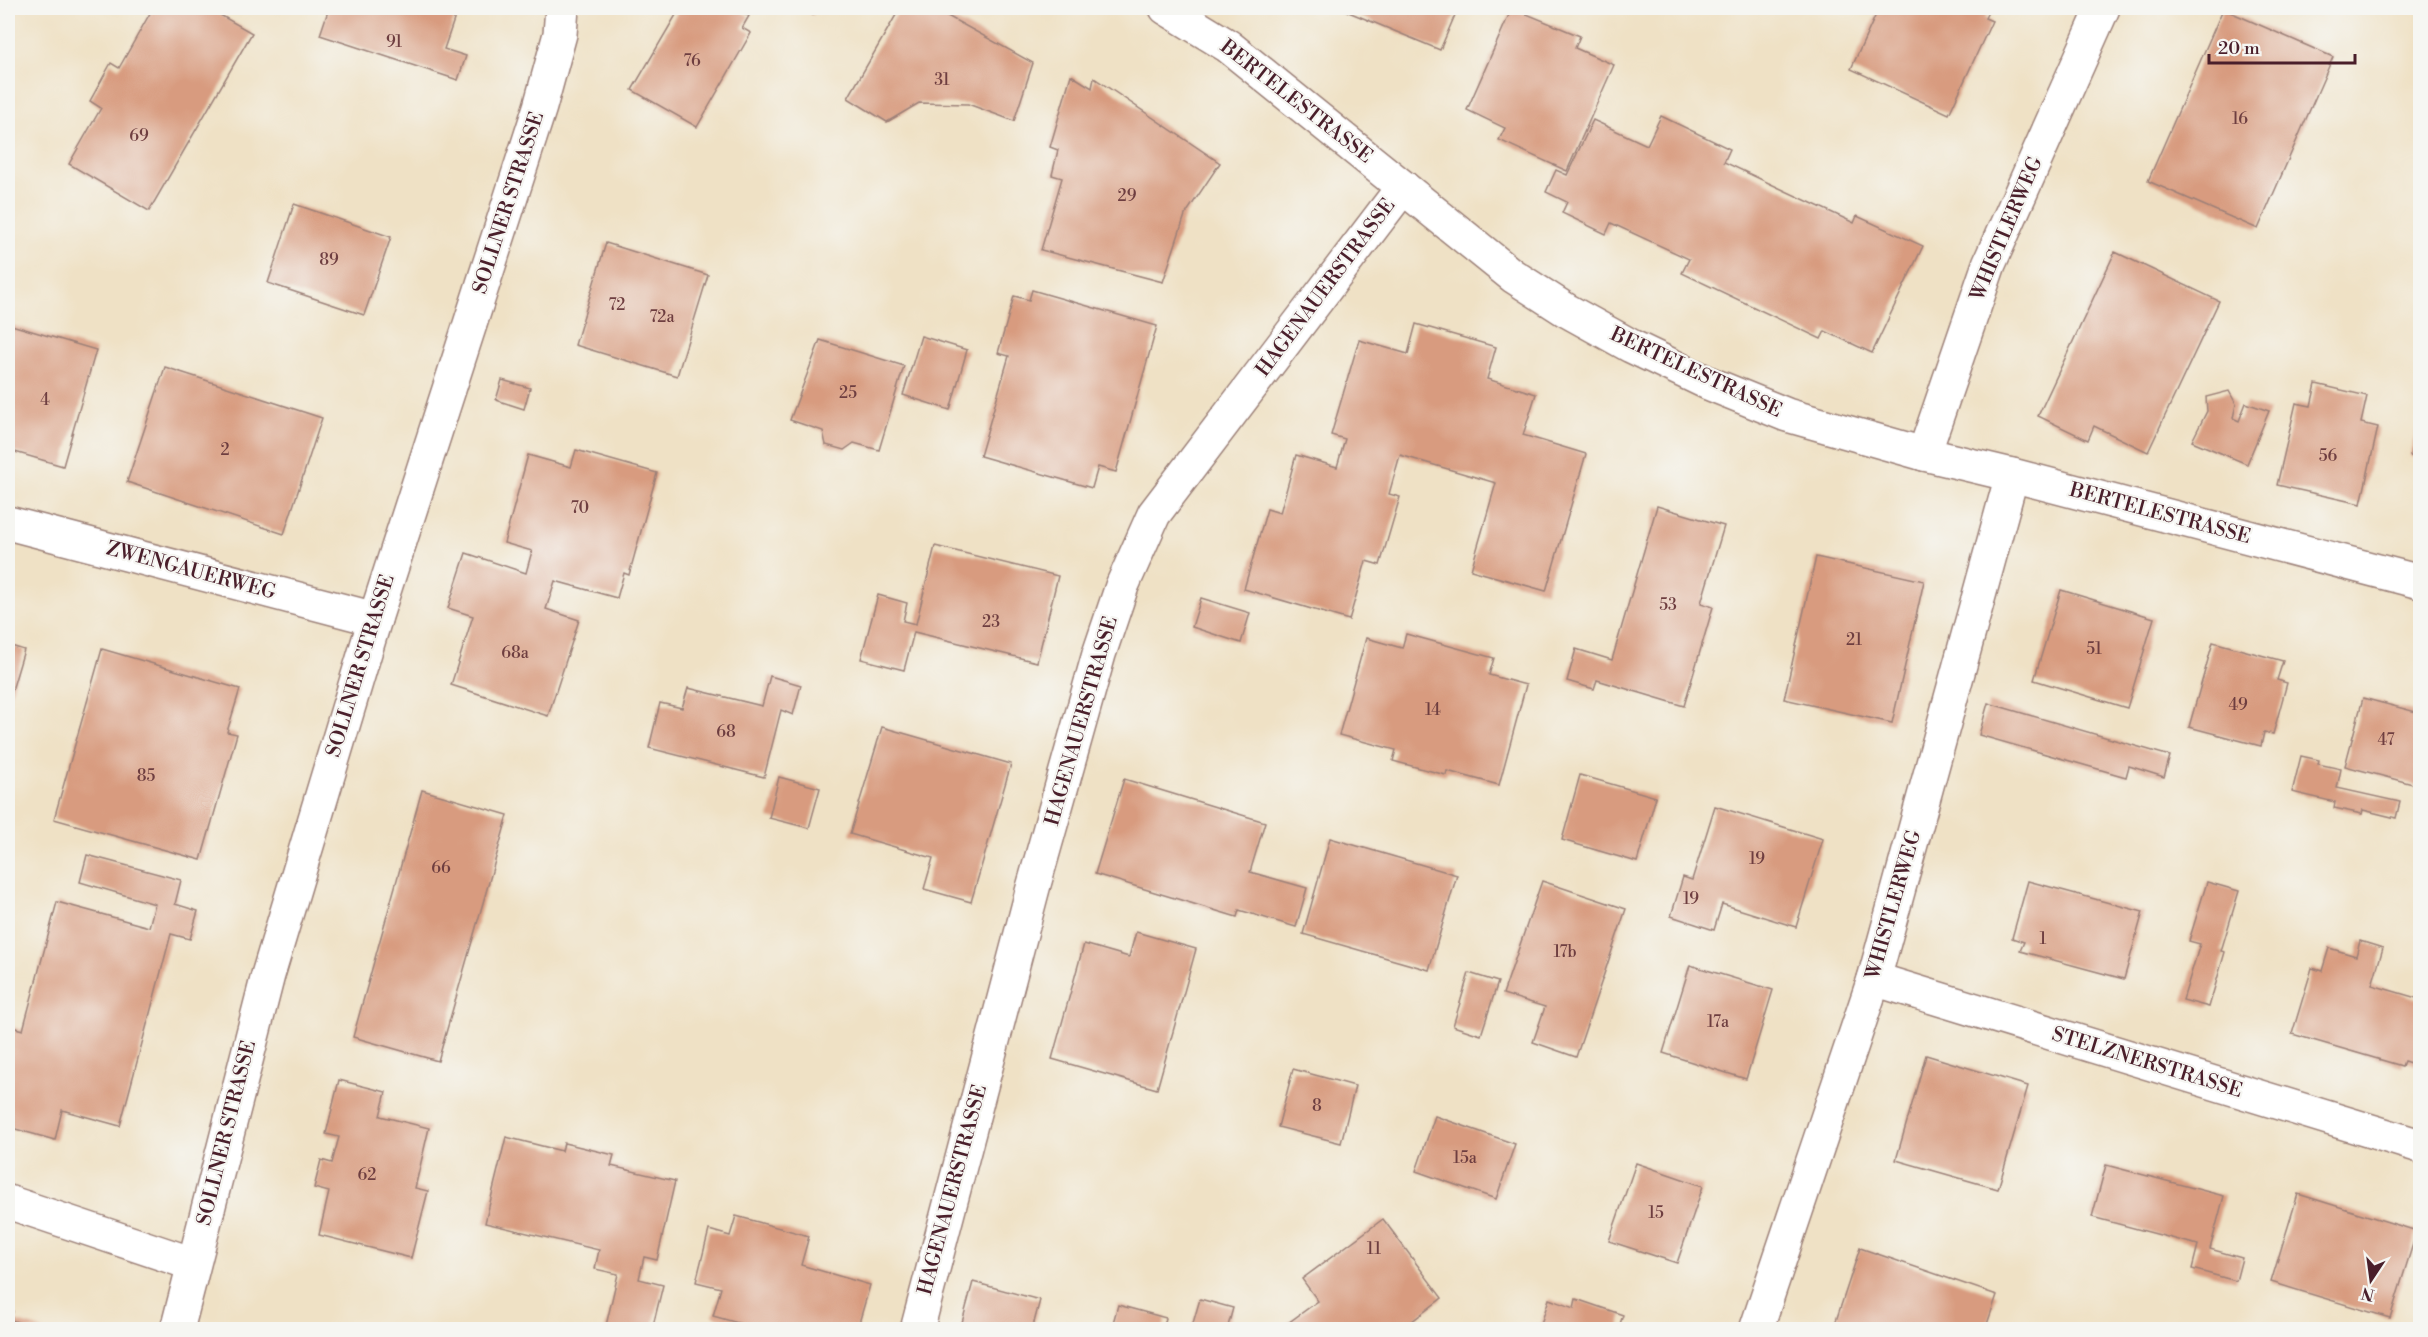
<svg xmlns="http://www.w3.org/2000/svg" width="2428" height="1337" font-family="'Libre Bodoni',serif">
	<rect width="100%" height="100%" fill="#f6f6f2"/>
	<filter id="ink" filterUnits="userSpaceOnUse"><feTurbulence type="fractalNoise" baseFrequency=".0167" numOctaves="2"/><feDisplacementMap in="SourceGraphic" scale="12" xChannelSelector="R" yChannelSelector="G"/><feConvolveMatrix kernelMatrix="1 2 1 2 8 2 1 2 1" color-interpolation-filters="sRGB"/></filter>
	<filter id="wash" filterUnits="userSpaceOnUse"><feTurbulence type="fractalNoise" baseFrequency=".008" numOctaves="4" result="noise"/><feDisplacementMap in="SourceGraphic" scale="24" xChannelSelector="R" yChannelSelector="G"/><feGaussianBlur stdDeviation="1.35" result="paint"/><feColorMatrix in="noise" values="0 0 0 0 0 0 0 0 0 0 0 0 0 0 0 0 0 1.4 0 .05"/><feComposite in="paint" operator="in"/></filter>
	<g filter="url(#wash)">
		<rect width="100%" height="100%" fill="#efe1c5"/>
		<g id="blocks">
			<!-- building -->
			<g fill="#d89b7f">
				<path d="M 153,8 L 208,8 L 252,33 L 149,211 L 69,164 L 101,108 L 90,101 L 111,63 L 119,68 Z"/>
				<path d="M 329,8 L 458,8 L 444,49 L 466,56 L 458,80 L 320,35 Z"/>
				<path d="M 680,8 L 736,8 L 749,16 L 742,28 L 751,33 L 697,127 L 632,90 Z"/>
				<path d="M 800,8 L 817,8 L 813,15 Z"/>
				<path d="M 900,8 L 933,8 L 1033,63 L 1014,121 L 968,104 L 919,103 L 887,122 L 848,98 Z"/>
				<path d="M 1339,8 L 1458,8 L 1440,50 Z"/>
				<path d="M 1512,8 L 1580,36 L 1575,48 L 1614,65 L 1567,171 L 1499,140 L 1505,128 L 1467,110 Z"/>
				<path d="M 1879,8 L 1990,8 L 1985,18 L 1992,21 L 1949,114 L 1851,69 Z"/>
				<path d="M 2223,9 L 2333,57 L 2258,229 L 2148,181 Z"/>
				<path d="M 1071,75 L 1092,88 L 1094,78 L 1220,163 L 1185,215 L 1163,282 L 1041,250 L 1062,178 L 1052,175 L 1058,150 L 1050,147 Z"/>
				<path d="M 1661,116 L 1730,149 L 1724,162 L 1854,223 L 1857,216 L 1923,246 L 1872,353 L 1825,331 L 1821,339 L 1682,273 L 1689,259 L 1611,223 L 1606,234 L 1562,213 L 1567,202 L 1546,192 L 1556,170 L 1567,175 L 1593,120 L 1647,145 Z"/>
				<path d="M 294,204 L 391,237 L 364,315 L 268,283 Z"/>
				<path d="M 606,243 L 708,275 L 677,376 L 575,345 Z"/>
				<path d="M 2115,252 L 2219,301 L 2148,452 L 2094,426 L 2088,440 L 2038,416 Z"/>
				<path d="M 1032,290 L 1157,326 L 1116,472 L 1098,467 L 1092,488 L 980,456 L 1009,356 L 998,353 L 1014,296 L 1029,300 Z"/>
				<path d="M 8,324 L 96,350 L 63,466 L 8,450 Z"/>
				<path d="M 1416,324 L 1496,347 L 1487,379 L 1536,394 L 1523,435 L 1586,454 L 1546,591 L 1471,570 L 1496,483 L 1400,455 L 1389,494 L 1400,497 L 1380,565 L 1366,561 L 1349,620 L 1244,589 L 1267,509 L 1280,513 L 1296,455 L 1337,467 L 1345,439 L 1331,435 L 1359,340 L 1408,354 Z"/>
				<path d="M 921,336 L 967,350 L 950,410 L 903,395 Z"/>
				<path d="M 820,340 L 904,366 L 879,450 L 854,443 L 844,450 L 826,445 L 823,431 L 790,420 Z"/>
				<path d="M 165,367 L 322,418 L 284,534 L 127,482 Z"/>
				<path d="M 502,380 L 530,388 L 524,409 L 496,400 Z"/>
				<path d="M 2316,384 L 2367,396 L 2361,423 L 2378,427 L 2361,504 L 2277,485 L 2296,403 L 2311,406 Z"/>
				<path d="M 2229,391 L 2236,404 L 2233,418 L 2239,421 L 2246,403 L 2269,411 L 2247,464 L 2192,441 L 2207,411 L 2206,397 Z"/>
				<path d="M 2420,415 L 2420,459 L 2410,456 Z"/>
				<path d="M 576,450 L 657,473 L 629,575 L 624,573 L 617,598 L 555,581 L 546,609 L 579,620 L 548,716 L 451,685 L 473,616 L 448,608 L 466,553 L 526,573 L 532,551 L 504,543 L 528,455 L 571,467 Z"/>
				<path d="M 1657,506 L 1724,526 L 1701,603 L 1713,607 L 1684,706 L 1597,680 L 1594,689 L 1567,681 L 1576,649 L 1612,660 Z"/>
				<path d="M 935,546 L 1058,576 L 1037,662 L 914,632 L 904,670 L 861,659 L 878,595 L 907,603 L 903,621 L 916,624 Z"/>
				<path d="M 1816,557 L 1924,581 L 1892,723 L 1784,699 Z"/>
				<path d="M 2061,590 L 2154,618 L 2127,708 L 2034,680 Z"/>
				<path d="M 1201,598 L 1250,613 L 1241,643 L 1192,627 Z"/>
				<path d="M 1406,634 L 1494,658 L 1489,675 L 1526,685 L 1499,785 L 1447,771 L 1446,775 L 1393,761 L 1396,750 L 1339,735 L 1366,638 L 1402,648 Z"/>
				<path d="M 2213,642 L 2283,661 L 2277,680 L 2287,683 L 2273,734 L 2264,732 L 2261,746 L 2189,727 Z"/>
				<path d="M 8,645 L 24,650 L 8,704 Z"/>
				<path d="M 102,649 L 240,689 L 227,732 L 237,734 L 201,860 L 54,819 Z"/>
				<path d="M 770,676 L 801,685 L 793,715 L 781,710 L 764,777 L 649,748 L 660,703 L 682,708 L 688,688 L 762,706 Z"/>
				<path d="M 2363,698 L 2420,713 L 2420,786 L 2345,766 Z"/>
				<path d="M 1988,703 L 2170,756 L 2164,777 L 2129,766 L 2126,777 L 1979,735 Z"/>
				<path d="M 882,727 L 1011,764 L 971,902 L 924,889 L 933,858 L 850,834 Z"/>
				<path d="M 2301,756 L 2319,760 L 2318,764 L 2341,769 L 2337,788 L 2400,802 L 2396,818 L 2363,810 L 2362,814 L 2334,808 L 2335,802 L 2292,792 Z"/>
				<path d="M 1580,775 L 1656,797 L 1637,862 L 1562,840 Z"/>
				<path d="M 779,777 L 820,788 L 809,828 L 769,818 Z"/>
				<path d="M 1124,779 L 1265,822 L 1250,872 L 1307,888 L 1296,927 L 1239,910 L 1237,917 L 1095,874 Z"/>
				<path d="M 422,790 L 508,815 L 438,1061 L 353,1037 Z"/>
				<path d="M 1715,806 L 1823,839 L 1796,927 L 1722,904 L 1714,930 L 1671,916 L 1683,877 L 1692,880 Z"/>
				<path d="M 1330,838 L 1457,875 L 1429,970 L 1303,934 Z"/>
				<path d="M 87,855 L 181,880 L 175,904 L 198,911 L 190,939 L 171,934 L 120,1126 L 62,1110 L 55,1140 L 8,1127 L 8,1026 L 23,1030 L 57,902 L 149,927 L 155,904 L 80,882 Z"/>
				<path d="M 1542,881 L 1626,909 L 1576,1057 L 1533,1042 L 1545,1007 L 1503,994 Z"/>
				<path d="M 2028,881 L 2143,912 L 2124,979 L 2020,951 L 2024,942 L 2012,938 Z"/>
				<path d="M 2207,882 L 2239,891 L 2221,951 L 2225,952 L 2209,1007 L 2183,1000 L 2200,944 L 2189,941 Z"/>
				<path d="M 1136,932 L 1196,949 L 1157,1089 L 1052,1059 L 1084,944 L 1129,957 Z"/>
				<path d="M 2360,941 L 2383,948 L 2372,985 L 2420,999 L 2417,1011 L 2420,1012 L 2420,1066 L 2404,1061 L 2402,1066 L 2292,1034 L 2312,968 L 2322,971 L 2329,948 L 2356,956 Z"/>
				<path d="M 1690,965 L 1773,990 L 1746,1079 L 1663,1053 Z"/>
				<path d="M 1469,973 L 1498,982 L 1481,1035 L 1453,1026 Z"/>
				<path d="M 1926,1055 L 2028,1086 L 1998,1189 L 1896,1160 Z"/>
				<path d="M 1293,1069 L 1355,1086 L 1341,1143 L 1278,1127 Z"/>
				<path d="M 339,1080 L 386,1092 L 380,1116 L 429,1128 L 415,1188 L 428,1191 L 411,1258 L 319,1235 L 329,1192 L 314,1188 L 321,1160 L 332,1163 L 339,1137 L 326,1134 Z"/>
				<path d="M 1435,1116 L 1515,1144 L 1496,1199 L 1416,1171 Z"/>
				<path d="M 506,1137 L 562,1151 L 564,1143 L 614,1155 L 611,1166 L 675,1181 L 657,1260 L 644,1257 L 639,1279 L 663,1285 L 652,1330 L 605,1330 L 618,1274 L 595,1269 L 599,1250 L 485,1223 Z"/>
				<path d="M 1636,1163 L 1703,1186 L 1677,1263 L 1609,1241 Z"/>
				<path d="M 2106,1165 L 2224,1196 L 2210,1249 L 2242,1258 L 2236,1281 L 2192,1269 L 2198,1245 L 2092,1217 Z"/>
				<path d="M 2298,1194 L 2417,1231 L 2390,1318 L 2271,1282 Z"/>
				<path d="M 736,1216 L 809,1236 L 801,1265 L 870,1285 L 857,1330 L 763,1330 L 713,1316 L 721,1288 L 696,1282 L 709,1230 L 730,1236 Z"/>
				<path d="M 1383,1219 L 1442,1298 L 1411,1322 L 1417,1330 L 1287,1330 L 1284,1326 L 1318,1301 L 1302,1279 Z"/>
				<path d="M 1860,1248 L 1997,1295 L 1985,1330 L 1833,1330 Z"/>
				<path d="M 973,1282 L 1040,1300 L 1032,1330 L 960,1330 Z"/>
				<path d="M 1200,1299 L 1233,1308 L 1227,1330 L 1191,1330 Z"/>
				<path d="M 1549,1299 L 1574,1308 L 1576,1299 L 1623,1315 L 1619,1327 L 1624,1330 L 1539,1330 Z"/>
				<path d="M 1118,1305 L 1166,1318 L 1163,1330 L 1111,1330 Z"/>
				<path d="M 8,1310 L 13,1311 L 11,1320 L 44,1330 L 8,1330 Z"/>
			</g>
		</g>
	</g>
	<g filter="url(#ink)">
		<use href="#blocks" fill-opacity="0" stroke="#9c8078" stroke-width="1.5"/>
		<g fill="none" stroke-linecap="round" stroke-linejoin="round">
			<!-- minor casing -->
			<g stroke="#9c8078" stroke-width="36">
				<g id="minor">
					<path d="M 1166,8 L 1228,46 L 1513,276 L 1566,310 L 1631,346 L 1708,383 L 1787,415 L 1924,454 L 2012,475 L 2420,582"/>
					<path d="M 1924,454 L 1989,264 L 2103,8"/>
					<path d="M 8,523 L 375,619"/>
					<path d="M 1874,979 L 2420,1146"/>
					<path d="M 8,1202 L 193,1264"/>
					<path d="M 177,1330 L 268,975 L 375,619 L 540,107 L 560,34 L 562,8"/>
					<path d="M 917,1330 L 1033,888 L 1099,654 L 1122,586 L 1154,514 L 1403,187"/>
					<path d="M 1756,1330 L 1874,979 L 2012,475"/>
				</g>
			</g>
			<!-- minor -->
			<use href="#minor" stroke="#fff" stroke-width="33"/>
		</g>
	</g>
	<g text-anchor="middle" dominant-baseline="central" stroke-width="4.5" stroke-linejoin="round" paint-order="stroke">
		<!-- number labels -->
		<g font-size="16" fill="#6e3e40">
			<text x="394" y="42">91</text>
			<text x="692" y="61">76</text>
			<text x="942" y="80">31</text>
			<text x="2240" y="119">16</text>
			<text x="139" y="136">69</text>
			<text x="1127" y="196">29</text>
			<text x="329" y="260">89</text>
			<text x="617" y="305">72</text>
			<text x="662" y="317">72a</text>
			<text x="848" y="393">25</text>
			<text x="45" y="400">4</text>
			<text x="225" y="450">2</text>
			<text x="2328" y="456">56</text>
			<text x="580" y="508">70</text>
			<text x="1668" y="605">53</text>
			<text x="991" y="622">23</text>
			<text x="1854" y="640">21</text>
			<text x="2094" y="649">51</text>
			<text x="515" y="653">68a</text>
			<text x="2238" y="705">49</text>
			<text x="1433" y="710">14</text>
			<text x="726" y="732">68</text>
			<text x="2386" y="740">47</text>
			<text x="146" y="776">85</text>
			<text x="1757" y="859">19</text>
			<text x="441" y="868">66</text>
			<text x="1691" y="899">19</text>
			<text x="2043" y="939">1</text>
			<text x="1565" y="952">17b</text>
			<text x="1718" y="1022">17a</text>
			<text x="1317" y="1106">8</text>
			<text x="1465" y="1158">15a</text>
			<text x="367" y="1175">62</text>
			<text x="1656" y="1213">15</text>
			<text x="1374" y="1249">11</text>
		</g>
		<!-- street labels -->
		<g font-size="20" fill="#4a1f2b" stroke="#f6f6f2">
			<text transform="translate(1296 102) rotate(38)">BERTELESTRASSE</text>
			<text transform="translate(509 203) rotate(-72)">SOLLNER STRASSE</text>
			<text transform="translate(2007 229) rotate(-67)">WHISTLERWEG</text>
			<text transform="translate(1326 288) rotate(-53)">HAGENAUERSTRASSE</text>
			<text transform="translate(1696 373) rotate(25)">BERTELESTRASSE</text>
			<text transform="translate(2160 514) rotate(15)">BERTELESTRASSE</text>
			<text transform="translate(191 571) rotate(15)">ZWENGAUERWEG</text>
			<text transform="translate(361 666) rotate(-73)">SOLLNER STRASSE</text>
			<text transform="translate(1082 721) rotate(-74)">HAGENAUERSTRASSE</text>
			<text transform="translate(1894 905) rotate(-74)">WHISTLERWEG</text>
			<text transform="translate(2147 1063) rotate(17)">STELZNERSTRASSE</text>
			<text transform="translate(227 1133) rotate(-76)">SOLLNER STRASSE</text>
			<text transform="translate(953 1190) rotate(-75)">HAGENAUERSTRASSE</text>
		</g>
	</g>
	<!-- margin -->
	<rect width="2428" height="1337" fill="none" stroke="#f6f6f2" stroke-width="30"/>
	<!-- north arrow -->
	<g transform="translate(2371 1280) rotate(193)" stroke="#f6f6f2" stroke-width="4.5" paint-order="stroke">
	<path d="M0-4.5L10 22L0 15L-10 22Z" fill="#4a1f2b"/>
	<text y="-9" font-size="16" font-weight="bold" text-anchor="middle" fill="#4a1f2b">N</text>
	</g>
	<!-- scale -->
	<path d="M2209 54v9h146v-9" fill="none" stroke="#4a1f2b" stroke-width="3"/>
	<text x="2218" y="54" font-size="18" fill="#4a1f2b" stroke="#f6f6f2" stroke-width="4.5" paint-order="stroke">20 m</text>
</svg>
